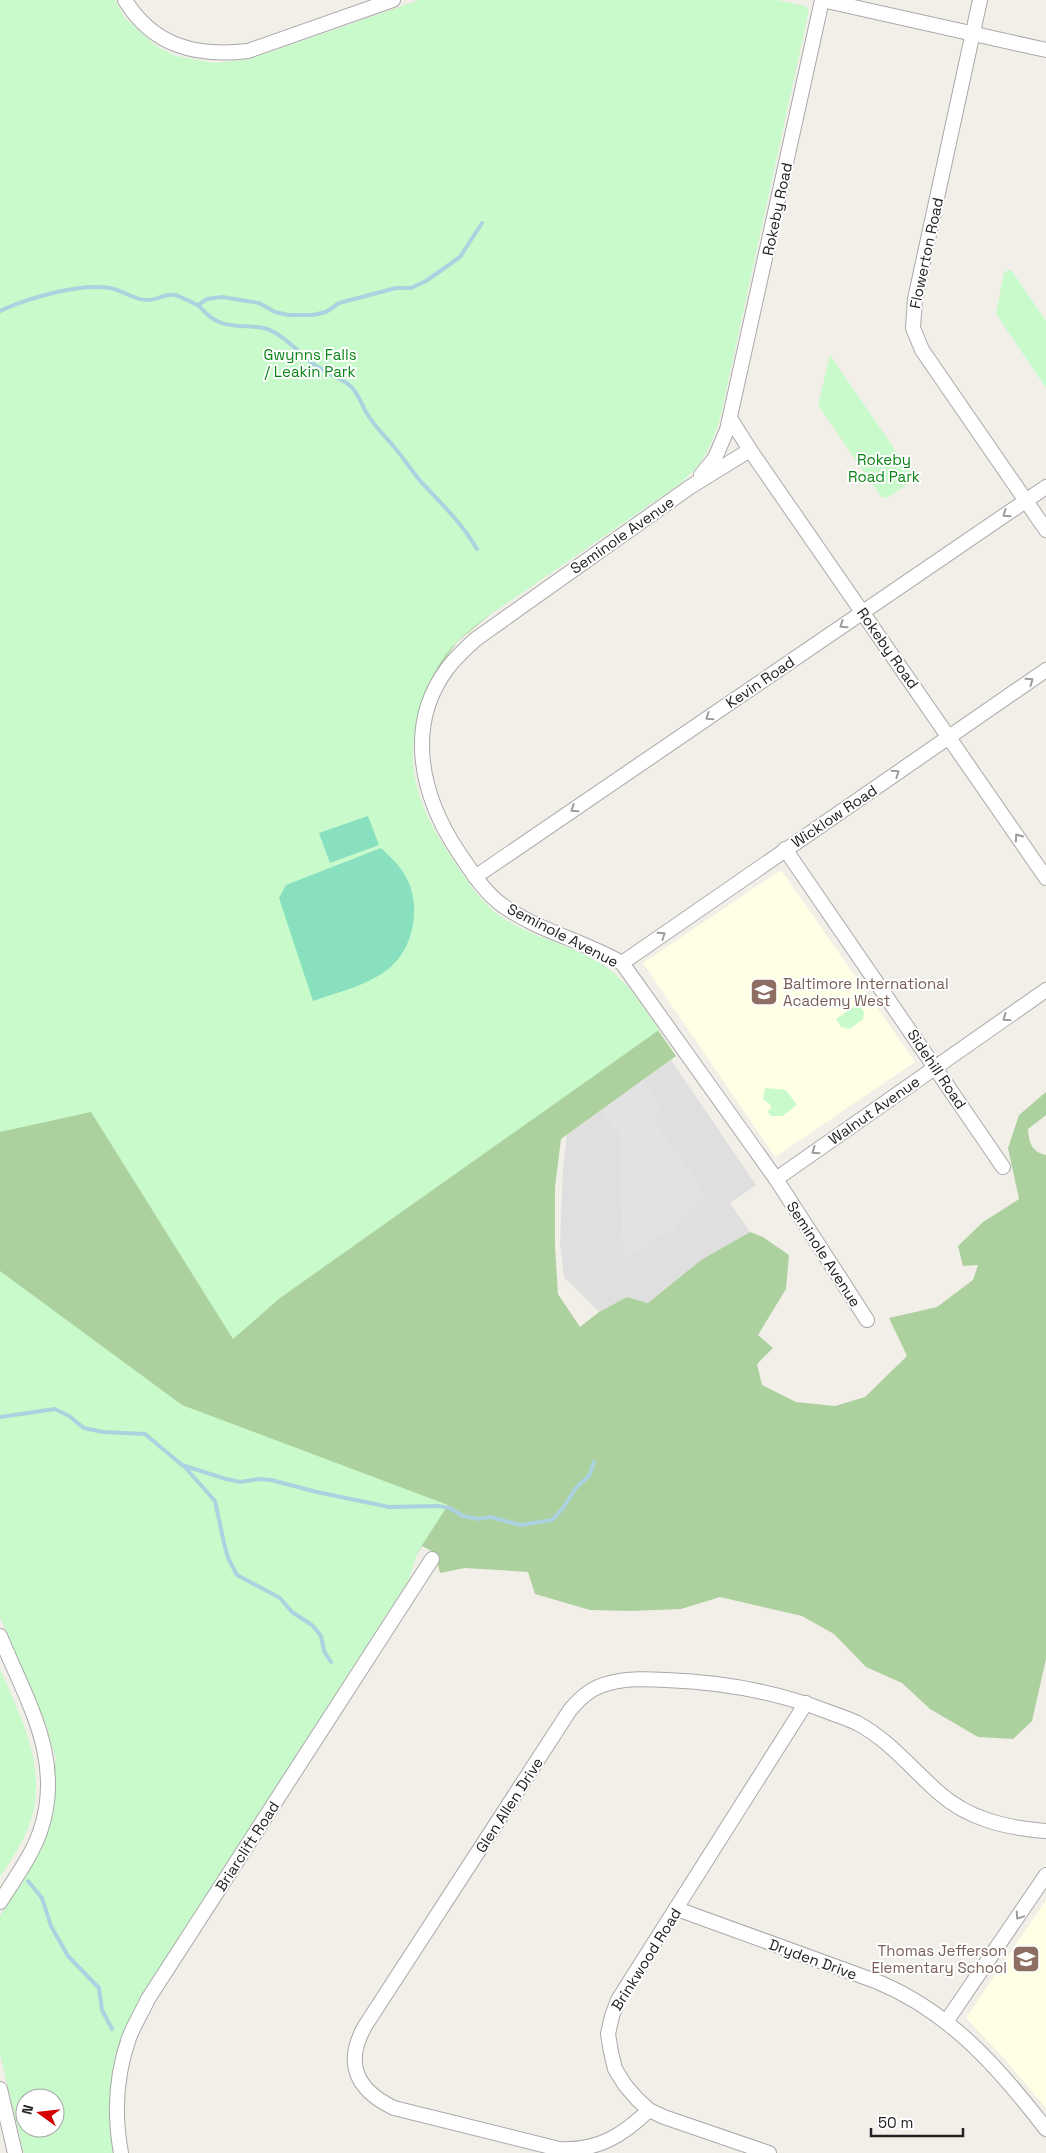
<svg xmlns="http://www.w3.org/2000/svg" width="1046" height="2153" font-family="'Space Grotesk',sans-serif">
	<rect width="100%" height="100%" fill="#f2efe9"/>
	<!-- residential -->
	<path fill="#e0dfdf" d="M 671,1060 L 756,1185 L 730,1203 L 750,1232 L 701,1260 L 648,1303 L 627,1297 L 599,1312 L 564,1277 L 560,1243 L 563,1169 L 567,1135 Z"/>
	<!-- education -->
	<g fill="#ffffe5">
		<path d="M 781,870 L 915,1062 L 775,1157 L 643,963 Z"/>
		<path d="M 1046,1900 L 1046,2108 L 1002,2056 L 966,2018 Z"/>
	</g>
	<!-- forest -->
	<path fill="#add19e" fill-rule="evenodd" d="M 0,0 L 105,20 L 213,89 L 360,21 L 420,0 L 640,0 L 640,490 L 457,642 L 429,681 L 415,726 L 309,821 L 600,986 L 628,987 L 676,1056 L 561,1139 L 555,1187 L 555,1245 L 558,1294 L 580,1327 L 599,1312 L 627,1297 L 648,1303 L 701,1260 L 750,1232 L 763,1237 L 789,1255 L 786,1289 L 758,1335 L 773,1348 L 757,1364 L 762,1385 L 796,1402 L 835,1406 L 865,1397 L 907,1356 L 889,1318 L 937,1307 L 973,1280 L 978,1265 L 963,1266 L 958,1246 L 983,1222 L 1019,1199 L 1008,1148 L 1019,1115 L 1046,1092 L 1046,1115 L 1028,1129 C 1029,1143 1032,1152 1046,1155 L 1046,1659 L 1032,1721 L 1013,1739 L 978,1737 L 930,1709 L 902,1683 L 866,1667 L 834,1634 L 802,1616 L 720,1597 L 681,1609 L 630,1611 L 590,1610 L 535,1594 L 528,1572 L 465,1568 L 440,1573 L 435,1553 L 422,1546 L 137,1982 L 106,2094 L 24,2153 L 0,2053 L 0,1917 L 36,1859 L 47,1834 L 53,1810 L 56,1758 L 45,1721 L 0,1616 ZM 25,2098 L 55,2098 L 55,2128 L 25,2128 Z"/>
	<!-- park -->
	<g fill="#c8facc" fill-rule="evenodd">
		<path d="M 0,0 L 115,0 L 124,17 L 156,46 L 176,56 L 215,63 L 250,59 L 420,0 L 777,0 L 805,6 L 809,10 L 719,423 C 708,452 704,462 681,483 C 633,516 586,549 538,582 C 511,601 481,618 458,641 C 441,657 429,680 422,702 C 401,769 418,808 456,864 C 466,879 476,895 490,908 C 524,939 580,943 615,974 C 633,989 645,1011 659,1030 L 280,1298 L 233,1339 L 91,1112 L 0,1132 Z"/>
		<path d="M 1009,270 L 1012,271 L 1046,321 L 1046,388 L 996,314 L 1004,272 Z"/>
		<path d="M 830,355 L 913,476 L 911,482 L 887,498 L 881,497 L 818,405 Z"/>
		<path d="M 858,1004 L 864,1012 L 863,1019 L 850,1029 L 841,1027 L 836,1019 Z"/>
		<path d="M 765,1088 L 786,1090 L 797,1105 L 782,1116 L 771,1116 L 767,1111 L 771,1109 L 770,1104 L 763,1099 Z"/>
		<path d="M 0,1271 L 182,1405 L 448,1505 L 417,1553 L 409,1579 L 401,1592 L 145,1990 C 116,2044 105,2092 115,2153 L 24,2153 L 0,2053 L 0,1917 L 36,1859 L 47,1834 L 53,1810 L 56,1758 L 45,1721 L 0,1616 ZM 25,2098 L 55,2098 L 55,2128 L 25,2128 Z"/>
		<path d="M 0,1669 C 21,1718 49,1769 30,1823 C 23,1843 11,1860 0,1877 Z"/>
	</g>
	<!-- pitch -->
	<g fill="#88e0be">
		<path d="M 368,816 L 379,845 L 330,863 L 319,833 Z"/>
		<path d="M 381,848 C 390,857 400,865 406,877 C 422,906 414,950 387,970 C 366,986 338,992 313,1001 L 279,898 L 286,885 Z"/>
	</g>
	<!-- parking -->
	<path fill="#e2e2e2" d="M 643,1080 L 658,1102 L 656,1123 L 707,1197 L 697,1204 L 673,1229 L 630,1255 L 623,1255 L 619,1131 L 613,1131 L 603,1110 Z"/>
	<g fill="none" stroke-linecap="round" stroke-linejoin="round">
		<!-- stream -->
		<g stroke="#aad3df" stroke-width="4">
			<path d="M 198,305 L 207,299 L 222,297 L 259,303 L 275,312 L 288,315 L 313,315 L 326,312 L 339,303 L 396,288 L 411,288 L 426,281 L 460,257 L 482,223"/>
			<path d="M 0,311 C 28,298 79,283 110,288 C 122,290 135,300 146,300 C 156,301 165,293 175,295 C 179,296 196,304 199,306 C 206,313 209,318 219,322 C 235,329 251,324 267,329 C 283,334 301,355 315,365 C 326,373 338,377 348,384 C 360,393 361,407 370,418 C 377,429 386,437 394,447 C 405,459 413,474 425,486 C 444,506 463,525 477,549"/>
			<path d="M 0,1417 L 55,1409 L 69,1416 L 84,1428 L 103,1432 L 145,1434 L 182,1465 L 226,1479 L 240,1482 L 259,1479 L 271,1480 L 317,1492 L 389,1507 L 438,1506 L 450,1508 L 463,1516 L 478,1519 L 490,1517 L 521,1525 L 552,1520 L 563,1508 L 576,1488 L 589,1476 L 594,1462"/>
			<path d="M 183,1465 L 215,1501 L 224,1543 L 228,1558 L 237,1575 L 280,1598 L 292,1612 L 312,1625 L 321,1636 L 324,1651 L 331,1662"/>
			<path d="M 28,1881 L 42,1898 L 51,1926 L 68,1956 L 99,1988 L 102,2010 L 112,2029"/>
		</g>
		<!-- minor casing -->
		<g stroke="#a9a9a9" stroke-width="16">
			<g id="minor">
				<path d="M 125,0 C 153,46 196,57 248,51 L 393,0"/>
				<path d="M 822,0 L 1046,50"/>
				<path d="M 980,0 L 915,299 L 913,328 L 922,350 L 1046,530"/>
				<path d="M 730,418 L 750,450 L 1046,878"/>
				<path d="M 750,450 L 690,487 L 476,639 C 466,648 455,658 447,669 C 404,727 422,798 459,853 C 472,872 484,892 502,905 C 538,931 584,941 622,963 L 776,1179 L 867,1320"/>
				<path d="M 701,475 L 715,458 L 727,430 L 822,0"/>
				<path d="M 785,849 L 1003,1167"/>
				<path d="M 475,877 L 1046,487"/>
				<path d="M 622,963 L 1046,670"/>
				<path d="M 776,1179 L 1046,990"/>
				<path d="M 0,1636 C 27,1702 65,1760 40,1832 C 31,1857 14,1880 0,1902"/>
				<path d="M 677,1909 L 878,1982 C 950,2012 999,2068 1046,2129"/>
				<path d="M 946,2022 L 1046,1875"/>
				<path d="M 0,2089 L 15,2153"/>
				<path d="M 649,2110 C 622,2136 598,2151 559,2149 L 394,2108 C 356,2090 344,2063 365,2026 L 570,1710 C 581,1697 592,1687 610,1683 C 628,1678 648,1679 666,1680 C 721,1682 774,1691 826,1711 C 836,1715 847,1718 857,1723 C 889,1740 911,1768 938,1792 C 968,1819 1006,1828 1046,1831"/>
				<path d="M 121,2153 C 114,2115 116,2075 129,2038 C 134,2025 142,2012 148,1999 L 432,1559"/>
				<path d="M 769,2153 L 664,2117 L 649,2110 L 637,2099 L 625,2085 L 615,2069 L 611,2052 L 608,2034 L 612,2016 L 618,2000 L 806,1703"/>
			</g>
		</g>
		<!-- minor -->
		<use href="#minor" stroke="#fff" stroke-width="14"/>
	</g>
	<!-- one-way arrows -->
	<defs><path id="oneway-chevron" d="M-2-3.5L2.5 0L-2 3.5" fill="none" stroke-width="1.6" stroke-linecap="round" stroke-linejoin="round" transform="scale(1.25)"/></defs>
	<g stroke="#9c9c9c">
		<use href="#oneway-chevron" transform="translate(1006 514) rotate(146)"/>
		<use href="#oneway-chevron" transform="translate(843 625) rotate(146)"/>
		<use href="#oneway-chevron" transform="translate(1030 681) rotate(-35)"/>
		<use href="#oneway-chevron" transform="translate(709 717) rotate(146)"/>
		<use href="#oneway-chevron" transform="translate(896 773) rotate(-34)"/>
		<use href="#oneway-chevron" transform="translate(574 809) rotate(146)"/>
		<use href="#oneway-chevron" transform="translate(1018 837) rotate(-125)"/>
		<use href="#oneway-chevron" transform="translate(662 935) rotate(-35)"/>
		<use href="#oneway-chevron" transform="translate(1006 1018) rotate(145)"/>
		<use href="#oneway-chevron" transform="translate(815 1151) rotate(145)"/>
		<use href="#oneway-chevron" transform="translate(1019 1916) rotate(124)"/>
	</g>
	<!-- icons -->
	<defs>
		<g id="school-square" transform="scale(1.4375)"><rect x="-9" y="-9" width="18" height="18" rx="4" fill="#8d6e63" stroke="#fff"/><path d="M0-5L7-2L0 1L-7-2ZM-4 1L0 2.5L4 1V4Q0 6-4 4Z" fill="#fff"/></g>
	</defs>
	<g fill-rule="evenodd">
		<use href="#school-square" x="764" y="992"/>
		<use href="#school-square" x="1026" y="1959"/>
	</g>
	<g text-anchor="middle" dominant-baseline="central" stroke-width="4" stroke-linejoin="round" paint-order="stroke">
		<!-- street labels -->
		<g font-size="15" fill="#222" stroke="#fff">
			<text transform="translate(777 209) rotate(-78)">Rokeby Road</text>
			<text transform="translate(926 253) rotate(-78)">Flowerton Road</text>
			<text transform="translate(622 535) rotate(-35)">Seminole Avenue</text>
			<text transform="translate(888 648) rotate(55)">Rokeby Road</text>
			<text transform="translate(760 682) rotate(-34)">Kevin Road</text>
			<text transform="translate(834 816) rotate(-34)">Wicklow Road</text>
			<text transform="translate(563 935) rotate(27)">Seminole Avenue</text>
			<text transform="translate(937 1069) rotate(56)">Sidehill Road</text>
			<text transform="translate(874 1110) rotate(-35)">Walnut Avenue</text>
			<text transform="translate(824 1254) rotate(57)">Seminole Avenue</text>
			<text transform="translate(509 1805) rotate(-57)">Glen Allen Drive</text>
			<text transform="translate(247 1846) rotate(-57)">Briarclift Road</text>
			<text transform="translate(646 1959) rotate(-58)">Brinkwood Road</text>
			<text transform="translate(813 1959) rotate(20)">Dryden Drive</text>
		</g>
		<!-- park labels -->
		<g font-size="15" fill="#0c8416" stroke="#fff">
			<text x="310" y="354">Gwynns Falls<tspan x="310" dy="17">/ Leakin Park</tspan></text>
			<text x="884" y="459">Rokeby<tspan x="884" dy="17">Road Park</tspan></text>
		</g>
		<!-- education labels -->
		<g font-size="15" fill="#785e54" stroke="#fff" text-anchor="start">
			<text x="783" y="983">Baltimore International<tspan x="783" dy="17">Academy West</tspan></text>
			<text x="1007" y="1950" text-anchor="end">Thomas Jefferson<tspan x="1007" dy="17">Elementary School</tspan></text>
		</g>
	</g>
	<!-- north arrow -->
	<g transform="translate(40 2113) rotate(285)"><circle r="24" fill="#ffffff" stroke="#a7a7a7"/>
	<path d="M0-4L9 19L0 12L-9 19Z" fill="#d40000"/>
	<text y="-8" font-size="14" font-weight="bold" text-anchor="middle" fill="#222222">N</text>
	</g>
	<!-- scale -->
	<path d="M871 2128v8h92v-8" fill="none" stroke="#222222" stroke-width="2.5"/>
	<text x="878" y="2128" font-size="15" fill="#222222" stroke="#ffffff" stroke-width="4" paint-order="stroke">50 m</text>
</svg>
